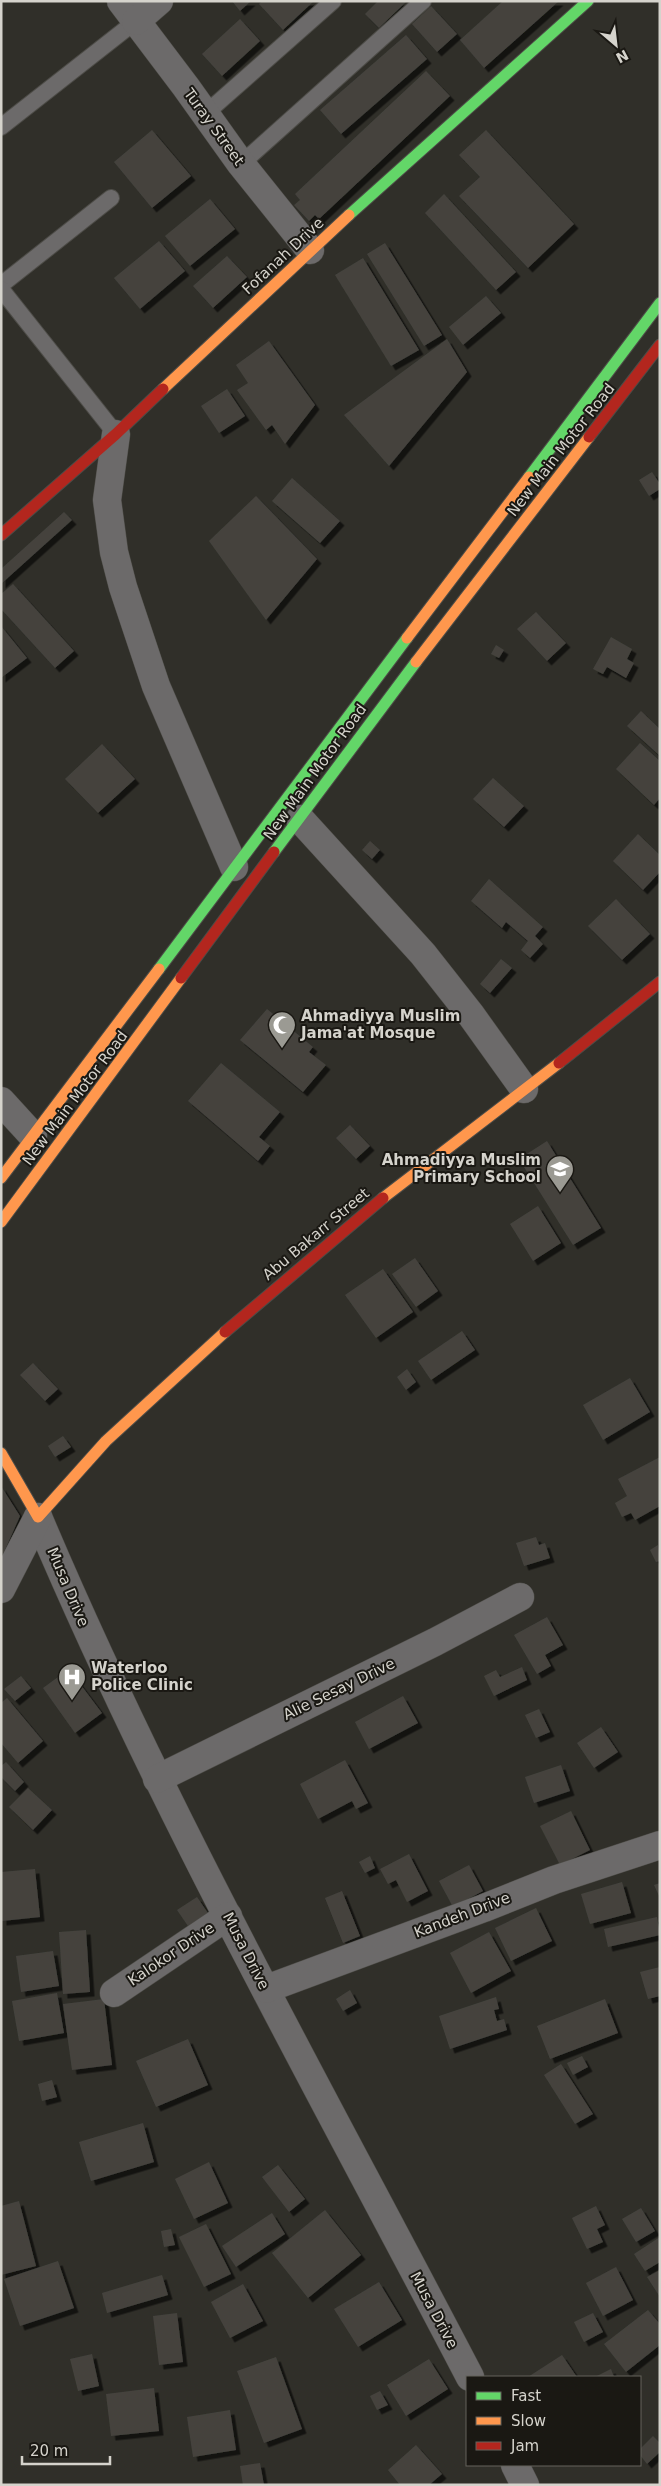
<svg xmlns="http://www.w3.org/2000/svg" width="661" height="2486" font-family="'DejaVu Sans',sans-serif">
	<defs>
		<filter id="shadow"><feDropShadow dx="4.5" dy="4.5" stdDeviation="0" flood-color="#0009"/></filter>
	</defs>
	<rect width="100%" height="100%" fill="#302f29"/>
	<!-- building -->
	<g fill="#44433e" filter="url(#shadow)">
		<path d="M 232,1 L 251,1 L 240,11 Z"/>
		<path d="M 262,1 L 314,1 L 283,30 L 259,4 Z"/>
		<path d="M 378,1 L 407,1 L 379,28 L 365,14 Z"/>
		<path d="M 503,1 L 559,1 L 484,68 L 460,40 Z"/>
		<path d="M 431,6 L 457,34 L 437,52 L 412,24 Z"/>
		<path d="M 240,19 L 260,41 L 222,76 L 202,54 Z"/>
		<path d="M 406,35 L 427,59 L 341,134 L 320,110 Z"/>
		<path d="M 426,71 L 450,96 L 319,219 L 315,215 L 309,221 L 294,205 L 300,200 L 295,194 Z"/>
		<path d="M 152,130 L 191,176 L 152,208 L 114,162 Z"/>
		<path d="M 486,130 L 574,224 L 528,268 L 459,196 L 480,177 L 459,155 Z"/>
		<path d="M 444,194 L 516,272 L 496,290 L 425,213 Z"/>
		<path d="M 210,199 L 235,229 L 190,266 L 165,236 Z"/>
		<path d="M 159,241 L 185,271 L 140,309 L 114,278 Z"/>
		<path d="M 385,243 L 442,335 L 424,346 L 367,254 Z"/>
		<path d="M 227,256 L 247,277 L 213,308 L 193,286 Z"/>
		<path d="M 363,258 L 419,350 L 391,366 L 335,275 Z"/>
		<path d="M 486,296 L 501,313 L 463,345 L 449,327 Z"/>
		<path d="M 447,339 L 467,372 L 389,466 L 344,415 Z"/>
		<path d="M 269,341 L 315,405 L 285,444 L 272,425 L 266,430 L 237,390 L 248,383 L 236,365 Z"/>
		<path d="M 227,389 L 245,416 L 219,433 L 201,406 Z"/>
		<path d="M 652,472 L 660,484 L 660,489 L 649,496 L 639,480 Z"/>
		<path d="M 292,478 L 340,521 L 320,543 L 272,501 Z"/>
		<path d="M 256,496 L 317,559 L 266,620 L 209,541 Z"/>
		<path d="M 64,512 L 72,520 L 1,584 L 1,569 Z"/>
		<path d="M 13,584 L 74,651 L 55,668 L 1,609 L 1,594 Z"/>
		<path d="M 536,612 L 566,643 L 547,661 L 517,629 Z"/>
		<path d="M 1,626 L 27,658 L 1,678 Z"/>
		<path d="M 611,637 L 632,649 L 627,659 L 634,663 L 626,678 L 607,667 L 603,674 L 593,669 Z"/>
		<path d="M 496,645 L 504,650 L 499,658 L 491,654 Z"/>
		<path d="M 641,711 L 660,729 L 660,756 L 627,726 Z"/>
		<path d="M 640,743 L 660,761 L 660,798 L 654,805 L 616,769 Z"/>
		<path d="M 102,744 L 135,779 L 98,813 L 65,779 Z"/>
		<path d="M 493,778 L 524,806 L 504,827 L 473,799 Z"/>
		<path d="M 638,834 L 660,855 L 660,872 L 643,890 L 613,861 Z"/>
		<path d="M 370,841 L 380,850 L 372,859 L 362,850 Z"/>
		<path d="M 489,879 L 543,927 L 535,936 L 543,944 L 530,958 L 521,950 L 528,941 L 506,922 L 502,928 L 471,901 Z"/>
		<path d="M 616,899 L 650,934 L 622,960 L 588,926 Z"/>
		<path d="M 501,959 L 512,968 L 490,993 L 480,984 Z"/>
		<path d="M 267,1009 L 313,1047 L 309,1052 L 326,1065 L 303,1092 L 240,1040 Z"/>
		<path d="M 221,1063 L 280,1112 L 259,1137 L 270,1146 L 258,1161 L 188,1101 Z"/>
		<path d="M 350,1125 L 370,1146 L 356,1159 L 336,1138 Z"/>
		<path d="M 547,1141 L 601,1228 L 573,1245 L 519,1159 Z"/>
		<path d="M 538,1206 L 561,1243 L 533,1261 L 510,1224 Z"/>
		<path d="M 415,1258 L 438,1291 L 416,1307 L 392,1274 Z"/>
		<path d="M 383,1269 L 413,1312 L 376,1338 L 345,1295 Z"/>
		<path d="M 462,1331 L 475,1350 L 431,1380 L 418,1361 Z"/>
		<path d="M 33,1363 L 58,1389 L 45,1401 L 20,1375 Z"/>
		<path d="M 407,1369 L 416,1382 L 406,1390 L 397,1377 Z"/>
		<path d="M 630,1378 L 650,1412 L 603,1440 L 583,1405 Z"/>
		<path d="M 63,1436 L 71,1447 L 55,1457 L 48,1446 Z"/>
		<path d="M 660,1457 L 660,1506 L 635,1520 L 631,1513 L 622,1517 L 615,1503 L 627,1496 L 618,1479 Z"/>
		<path d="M 1,1486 L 20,1516 L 1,1559 Z"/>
		<path d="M 536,1537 L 539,1545 L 545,1543 L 550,1558 L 524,1566 L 516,1543 Z"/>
		<path d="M 658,1545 L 660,1561 L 656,1562 L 650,1550 Z"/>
		<path d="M 547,1617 L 563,1645 L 545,1655 L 551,1666 L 537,1674 L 514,1635 Z"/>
		<path d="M 522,1667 L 527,1680 L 494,1696 L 484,1676 L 496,1670 L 500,1677 Z"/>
		<path d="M 69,1669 L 102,1713 L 75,1733 L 43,1688 Z"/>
		<path d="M 21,1676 L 31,1688 L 15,1701 L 4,1689 Z"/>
		<path d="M 403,1696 L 418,1723 L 369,1749 L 355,1722 Z"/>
		<path d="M 7,1698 L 43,1741 L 18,1763 L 1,1743 L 1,1703 Z"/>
		<path d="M 539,1709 L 550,1732 L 536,1738 L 525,1715 Z"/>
		<path d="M 601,1727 L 618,1752 L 594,1768 L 577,1743 Z"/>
		<path d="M 345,1760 L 368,1803 L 356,1809 L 352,1801 L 318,1819 L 300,1784 Z"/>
		<path d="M 6,1762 L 24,1782 L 15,1791 L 1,1777 L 1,1766 Z"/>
		<path d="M 561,1765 L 570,1791 L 534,1803 L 525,1777 Z"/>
		<path d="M 28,1788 L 52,1810 L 33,1830 L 9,1807 Z"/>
		<path d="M 571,1811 L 590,1850 L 560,1865 L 540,1826 Z"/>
		<path d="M 409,1854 L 428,1891 L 407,1902 L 396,1880 L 388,1884 L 380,1869 Z"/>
		<path d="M 370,1856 L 375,1868 L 365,1873 L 359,1862 Z"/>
		<path d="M 469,1865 L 483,1891 L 453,1907 L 439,1881 Z"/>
		<path d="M 35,1869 L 40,1917 L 2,1921 L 1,1872 Z"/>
		<path d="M 622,1882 L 631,1913 L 590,1924 L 581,1894 Z"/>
		<path d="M 660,1883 L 660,1898 L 654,1885 Z"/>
		<path d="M 342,1891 L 360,1936 L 343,1943 L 325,1898 Z"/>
		<path d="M 197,1897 L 208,1913 L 188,1926 L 177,1910 Z"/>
		<path d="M 536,1908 L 552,1941 L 511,1961 L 495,1928 Z"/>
		<path d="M 657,1917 L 660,1935 L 608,1947 L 604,1929 Z"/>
		<path d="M 86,1930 L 90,1992 L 63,1994 L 59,1932 Z"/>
		<path d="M 489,1932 L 511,1971 L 471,1993 L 450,1953 Z"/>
		<path d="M 53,1951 L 59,1986 L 21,1992 L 16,1956 Z"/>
		<path d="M 660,1967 L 660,1996 L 648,1999 L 640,1972 Z"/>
		<path d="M 350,1990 L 357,2003 L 343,2011 L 336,1999 Z"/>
		<path d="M 57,1993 L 64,2033 L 19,2041 L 12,2001 Z"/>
		<path d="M 496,1997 L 499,2009 L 494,2010 L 497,2021 L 504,2019 L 507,2030 L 450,2049 L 439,2016 Z"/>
		<path d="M 104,1999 L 112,2065 L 72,2070 L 63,2004 Z"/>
		<path d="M 605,1999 L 618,2033 L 550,2059 L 537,2026 Z"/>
		<path d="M 188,2039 L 208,2085 L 156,2107 L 136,2061 Z"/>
		<path d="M 582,2056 L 588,2067 L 573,2075 L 567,2063 Z"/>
		<path d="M 561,2064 L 593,2114 L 575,2124 L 544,2075 Z"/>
		<path d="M 52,2080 L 57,2097 L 42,2101 L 38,2084 Z"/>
		<path d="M 143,2123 L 154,2162 L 91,2181 L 79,2142 Z"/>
		<path d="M 209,2162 L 228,2203 L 194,2219 L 175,2179 Z"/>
		<path d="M 278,2165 L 305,2199 L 289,2212 L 262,2177 Z"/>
		<path d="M 19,2201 L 36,2266 L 1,2275 L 1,2206 Z"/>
		<path d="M 596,2206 L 605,2225 L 597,2229 L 603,2242 L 587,2249 L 572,2218 Z"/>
		<path d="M 641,2208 L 655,2231 L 636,2242 L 622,2219 Z"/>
		<path d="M 325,2210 L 361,2255 L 308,2298 L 272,2253 Z"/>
		<path d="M 272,2213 L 285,2234 L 236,2267 L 222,2246 Z"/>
		<path d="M 206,2224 L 231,2274 L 204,2287 L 179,2237 Z"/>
		<path d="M 171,2229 L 175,2245 L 164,2247 L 161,2231 Z"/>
		<path d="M 660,2237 L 660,2262 L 645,2271 L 634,2254 Z"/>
		<path d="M 58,2261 L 74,2308 L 20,2326 L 4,2279 Z"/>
		<path d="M 616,2267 L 633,2300 L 603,2316 L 586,2283 Z"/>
		<path d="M 660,2270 L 660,2297 L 647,2277 Z"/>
		<path d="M 162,2275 L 168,2295 L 107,2313 L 102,2293 Z"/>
		<path d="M 379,2282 L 402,2320 L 358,2347 L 334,2309 Z"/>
		<path d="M 243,2284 L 263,2321 L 230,2338 L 211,2302 Z"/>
		<path d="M 648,2310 L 660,2324 L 660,2345 L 626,2372 L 604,2344 Z"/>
		<path d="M 177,2313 L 183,2362 L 159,2365 L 153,2316 Z"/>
		<path d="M 593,2313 L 603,2332 L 584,2342 L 574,2322 Z"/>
		<path d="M 92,2354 L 99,2386 L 78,2391 L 70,2359 Z"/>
		<path d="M 562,2355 L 577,2377 L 528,2377 Z"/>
		<path d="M 276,2357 L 302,2429 L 264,2443 L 237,2371 Z"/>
		<path d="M 429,2359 L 448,2389 L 406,2416 L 387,2385 Z"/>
		<path d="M 611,2369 L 614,2377 L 595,2377 Z"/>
		<path d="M 154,2388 L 159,2431 L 111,2436 L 106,2394 Z"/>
		<path d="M 380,2391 L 388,2405 L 377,2410 L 370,2396 Z"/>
		<path d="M 230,2410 L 236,2450 L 193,2457 L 187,2417 Z"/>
		<path d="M 653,2436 L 660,2443 L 660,2452 L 647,2464 L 640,2455 L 640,2449 Z"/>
		<path d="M 416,2445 L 442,2474 L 429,2485 L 400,2485 L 388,2470 Z"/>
		<path d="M 260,2463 L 264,2485 L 243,2485 L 240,2466 Z"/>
	</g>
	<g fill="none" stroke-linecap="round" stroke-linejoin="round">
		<!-- lane casing -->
		<g stroke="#4d4c47" stroke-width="18">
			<g id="lane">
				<path d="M 205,114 L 333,1"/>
				<path d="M 1,127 L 136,21"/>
				<path d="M 241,164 L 423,1"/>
				<path d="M 1,285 L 111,198"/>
				<path d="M 1,289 L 116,434"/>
			</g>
		</g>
		<!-- street casing -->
		<g stroke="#4d4c47" stroke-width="29">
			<g id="street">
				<path d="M 121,1 L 186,87 L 241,164 L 310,250"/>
				<path d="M 136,21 L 159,1"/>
				<path d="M 116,434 L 107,500 L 114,552 L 123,587 L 156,686 L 234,867"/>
				<path d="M 300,819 L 423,954 L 471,1015 L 524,1089"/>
				<path d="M 1,1101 L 33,1136"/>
				<path d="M 38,1517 C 163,1813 322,2093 470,2377"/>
				<path d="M 1,1589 L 38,1517"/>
				<path d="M 157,1779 L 435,1642 L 520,1597"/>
				<path d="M 266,1989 L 484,1908 L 554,1880 L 660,1845"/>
				<path d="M 114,1993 L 228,1916"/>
				<path d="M 515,2465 L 525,2485"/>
			</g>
		</g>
		<!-- fast casing -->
		<g stroke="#4d4c47" stroke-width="13">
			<g id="fast">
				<path d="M 349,215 L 588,1"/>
				<path d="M 529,477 L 660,303"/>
				<path d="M 274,852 L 416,662"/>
				<path d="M 159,969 L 407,638"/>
			</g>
		</g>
		<!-- slow casing -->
		<g stroke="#4d4c47" stroke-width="13">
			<g id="slow">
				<path d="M 163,389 L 349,215"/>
				<path d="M 407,638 L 529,477"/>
				<path d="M 416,662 L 589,437"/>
				<path d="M 1,1178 L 159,969"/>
				<path d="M 383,1198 L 559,1063"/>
				<path d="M 1,1222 L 181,978"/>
				<path d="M 1,1453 L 38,1517 L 106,1441 L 225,1332"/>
			</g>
		</g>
		<!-- jam casing -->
		<g stroke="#4d4c47" stroke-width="13">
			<g id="jam">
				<path d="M 589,437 L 660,345"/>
				<path d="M 1,535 L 116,434 L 163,389"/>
				<path d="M 181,978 L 274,852"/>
				<path d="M 559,1063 L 660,982"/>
				<path d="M 225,1332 L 383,1198"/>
			</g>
		</g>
		<!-- lane -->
		<use href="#lane" stroke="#6c6a6a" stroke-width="16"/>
		<!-- street -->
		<use href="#street" stroke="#6c6a6a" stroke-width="28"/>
		<!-- fast -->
		<use href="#fast" stroke="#63d668" stroke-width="11"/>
		<!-- slow -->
		<use href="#slow" stroke="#ff974d" stroke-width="11"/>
		<!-- jam -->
		<use href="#jam" stroke="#b3261e" stroke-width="11"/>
	</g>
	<!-- icons -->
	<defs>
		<g id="mosque-pin" transform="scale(1.4375)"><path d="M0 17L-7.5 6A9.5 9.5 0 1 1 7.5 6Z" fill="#9b9a93" stroke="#1a1813"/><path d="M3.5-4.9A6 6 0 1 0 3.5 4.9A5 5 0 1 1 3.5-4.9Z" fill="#fff"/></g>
		<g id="school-pin" transform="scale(1.4375)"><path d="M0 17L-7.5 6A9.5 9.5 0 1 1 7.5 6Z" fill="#9b9a93" stroke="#1a1813"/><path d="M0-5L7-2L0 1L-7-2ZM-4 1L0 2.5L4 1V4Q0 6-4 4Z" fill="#fff"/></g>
		<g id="hospital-pin" transform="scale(1.4375)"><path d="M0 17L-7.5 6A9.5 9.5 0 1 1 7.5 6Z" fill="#9b9a93" stroke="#1a1813"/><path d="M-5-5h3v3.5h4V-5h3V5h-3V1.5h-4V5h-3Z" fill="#fff"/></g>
	</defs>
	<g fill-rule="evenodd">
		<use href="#mosque-pin" x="282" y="1025"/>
		<use href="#school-pin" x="560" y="1169"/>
		<use href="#hospital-pin" x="72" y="1677"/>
	</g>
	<g text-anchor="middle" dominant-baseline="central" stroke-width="4" stroke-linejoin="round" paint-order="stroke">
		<!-- street labels -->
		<g font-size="15" fill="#d5d3cc" stroke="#1a1813">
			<text transform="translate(214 127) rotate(54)">Turay Street</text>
			<text transform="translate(283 256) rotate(-43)">Fofanah Drive</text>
			<text transform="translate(561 450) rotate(-52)">New Main Motor Road</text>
			<text transform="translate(315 772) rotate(-54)">New Main Motor Road</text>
			<text transform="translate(75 1098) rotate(-53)">New Main Motor Road</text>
			<text transform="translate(316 1234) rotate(-40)">Abu Bakarr Street</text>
			<text transform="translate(68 1587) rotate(67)">Musa Drive</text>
			<text transform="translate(339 1689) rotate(-26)">Alie Sesay Drive</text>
			<text transform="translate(462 1915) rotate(-21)">Kandeh Drive</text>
			<text transform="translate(246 1951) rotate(63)">Musa Drive</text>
			<text transform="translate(171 1954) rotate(-34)">Kalokor Drive</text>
			<text transform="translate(434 2310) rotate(62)">Musa Drive</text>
		</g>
		<!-- poi labels -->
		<g font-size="15" font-weight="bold" fill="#d5d3cc" stroke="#1a1813" text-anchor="start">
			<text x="301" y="1016">Ahmadiyya Muslim<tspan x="301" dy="17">Jama'at Mosque</tspan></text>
			<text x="541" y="1160" text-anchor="end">Ahmadiyya Muslim<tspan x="541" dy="17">Primary School</tspan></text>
			<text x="91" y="1668">Waterloo<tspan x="91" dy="17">Police Clinic</tspan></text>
		</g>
	</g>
	<!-- border -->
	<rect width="661" height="2486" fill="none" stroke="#d5d3cc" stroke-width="5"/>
	<!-- legend -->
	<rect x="466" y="2376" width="175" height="90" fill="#1a1813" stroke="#65635d"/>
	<rect x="476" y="2392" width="25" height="8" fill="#63d668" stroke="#65635d"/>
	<text x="511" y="2401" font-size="15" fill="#d5d3cc">Fast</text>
	<rect x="476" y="2417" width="25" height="8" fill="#ff974d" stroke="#65635d"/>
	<text x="511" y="2426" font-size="15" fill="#d5d3cc">Slow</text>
	<rect x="476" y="2442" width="25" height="8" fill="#b3261e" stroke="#65635d"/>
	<text x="511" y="2451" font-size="15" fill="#d5d3cc">Jam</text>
	<!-- north arrow -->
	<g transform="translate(616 45) rotate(152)" stroke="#1a1813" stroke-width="4" paint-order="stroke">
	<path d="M0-4L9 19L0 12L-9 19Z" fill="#d5d3cc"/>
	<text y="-8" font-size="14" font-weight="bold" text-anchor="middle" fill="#d5d3cc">N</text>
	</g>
	<!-- scale -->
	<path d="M22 2456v8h88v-8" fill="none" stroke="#d5d3cc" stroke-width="2.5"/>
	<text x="30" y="2456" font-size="15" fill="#d5d3cc" stroke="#1a1813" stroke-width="4" paint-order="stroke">20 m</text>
</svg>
